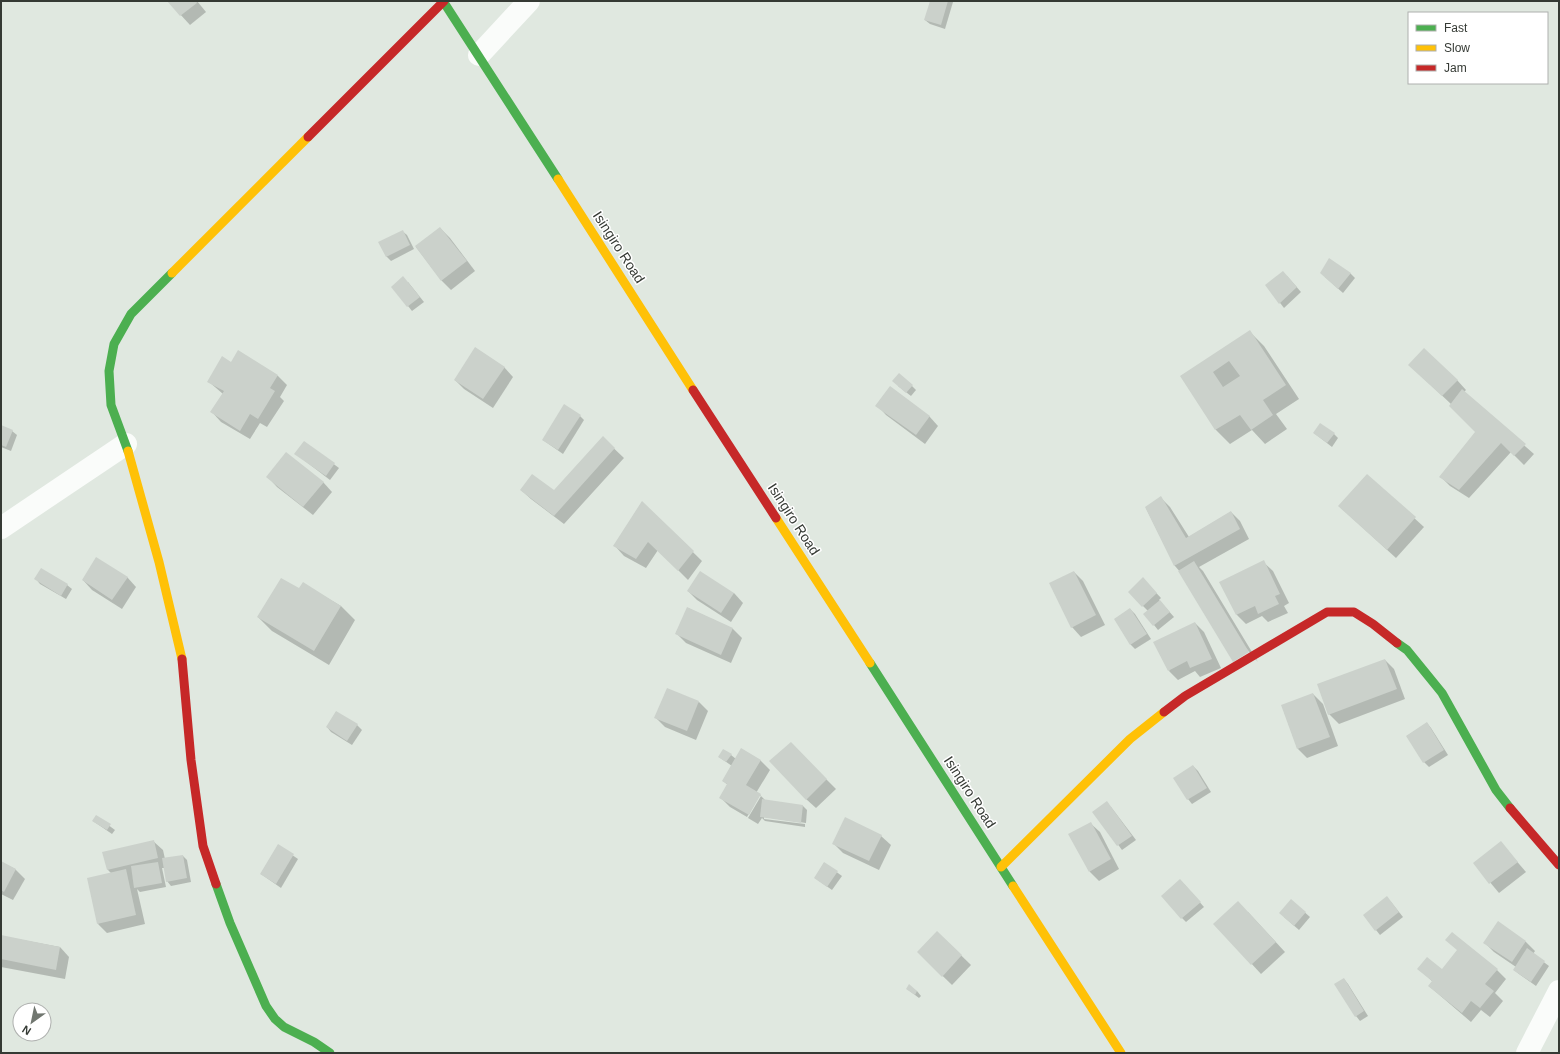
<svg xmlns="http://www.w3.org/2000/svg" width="1560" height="1054" font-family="Arial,sans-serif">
	<rect width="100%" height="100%" fill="#e0e8e0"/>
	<!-- shadow -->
	<g fill="#0003">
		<path d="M 168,1 L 197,1 L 206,12 L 190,25 Z"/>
		<path d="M 931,1 L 953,2 L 945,29 L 930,24 L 925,20 Z"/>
		<path d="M 440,228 L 450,238 L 475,271 L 451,290 L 442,281 L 416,247 Z"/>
		<path d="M 402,231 L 407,235 L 414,249 L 391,261 L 386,256 Z"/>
		<path d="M 1350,273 L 1355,278 L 1343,293 L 1325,277 Z"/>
		<path d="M 1287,276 L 1301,292 L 1284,308 L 1266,285 Z"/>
		<path d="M 408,282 L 424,302 L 412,311 L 408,306 Z"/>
		<path d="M 1250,332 L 1264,346 L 1299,399 L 1276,414 L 1287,429 L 1265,444 L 1252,430 L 1230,444 L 1216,430 L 1181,376 Z"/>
		<path d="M 239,352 L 278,376 L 287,385 L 280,397 L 284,401 L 267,427 L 260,423 L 250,439 L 221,422 L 212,412 L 223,394 L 208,381 L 231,363 Z"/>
		<path d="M 504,367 L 513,377 L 493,408 L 464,389 L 455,380 Z"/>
		<path d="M 1419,374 L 1457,380 L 1466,390 L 1464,392 L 1534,454 L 1524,465 L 1511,452 L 1469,498 L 1450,486 L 1441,477 L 1477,432 L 1451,404 Z"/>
		<path d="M 898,386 L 912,386 L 916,390 L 911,396 Z"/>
		<path d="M 877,405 L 929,416 L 938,426 L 925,444 L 886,415 Z"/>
		<path d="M 580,416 L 584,420 L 563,454 L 543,440 Z"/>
		<path d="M 1,426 L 12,431 L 17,435 L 11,451 L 1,447 Z"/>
		<path d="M 1314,433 L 1334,434 L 1338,438 L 1332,447 Z"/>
		<path d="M 603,438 L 624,458 L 564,524 L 531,499 L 521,490 L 555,491 Z"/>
		<path d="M 304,442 L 339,468 L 330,480 L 296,454 Z"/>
		<path d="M 1367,475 L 1424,527 L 1396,558 L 1339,506 Z"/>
		<path d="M 268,477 L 323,482 L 332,492 L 313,515 L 277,487 Z"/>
		<path d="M 1161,498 L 1170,507 L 1189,537 L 1231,512 L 1240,521 L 1249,539 L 1199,567 L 1203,571 L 1258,662 L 1175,566 L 1146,508 Z"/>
		<path d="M 642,502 L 702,561 L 688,580 L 658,550 L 646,568 L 624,556 L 615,546 Z"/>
		<path d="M 1263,562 L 1273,571 L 1289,603 L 1284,606 L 1288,613 L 1268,622 L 1262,616 L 1246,624 L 1237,615 L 1221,583 Z"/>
		<path d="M 1074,572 L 1083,581 L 1105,625 L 1081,637 L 1072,627 Z"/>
		<path d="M 127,577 L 136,587 L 122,609 L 92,590 L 83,580 Z"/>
		<path d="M 36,579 L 67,585 L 72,589 L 66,599 L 40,584 Z"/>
		<path d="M 1143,579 L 1161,598 L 1159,600 L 1174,617 L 1158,630 L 1154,625 L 1148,611 L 1129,592 Z"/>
		<path d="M 303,584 L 341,606 L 355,620 L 329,665 L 272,631 L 258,617 L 300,590 Z"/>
		<path d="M 688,591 L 734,593 L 743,603 L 731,622 L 697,600 Z"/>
		<path d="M 688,608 L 733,629 L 742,638 L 731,663 L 686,643 L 676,633 Z"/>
		<path d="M 1130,609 L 1135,614 L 1151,639 L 1135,649 L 1131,645 L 1115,619 Z"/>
		<path d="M 1195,623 L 1204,632 L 1221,668 L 1200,677 L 1195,671 L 1178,680 L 1169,671 Z"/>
		<path d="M 1385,660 L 1394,669 L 1405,699 L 1339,724 L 1329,714 Z"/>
		<path d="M 1313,694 L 1323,704 L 1338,746 L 1307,758 L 1298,749 Z"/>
		<path d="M 699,702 L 708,711 L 696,740 L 665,727 L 656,718 Z"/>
		<path d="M 336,712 L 357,725 L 362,730 L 352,745 L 331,732 L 327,727 Z"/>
		<path d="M 1427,723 L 1431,728 L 1448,755 L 1429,767 L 1424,762 L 1407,736 Z"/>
		<path d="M 790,743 L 836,789 L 816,808 L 806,799 Z"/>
		<path d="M 731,755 L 736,759 L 760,760 L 770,770 L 756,793 L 760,795 L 766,801 L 803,806 L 807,810 L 806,823 L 764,817 L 764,819 L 805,824 L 805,827 L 765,821 L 762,818 L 758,824 L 748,818 L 761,796 L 759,796 L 747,817 L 730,807 L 721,798 L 728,785 L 723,781 L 732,766 L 719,757 Z"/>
		<path d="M 1193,766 L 1198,771 L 1211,792 L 1192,804 L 1188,799 Z"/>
		<path d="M 1111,807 L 1136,840 L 1122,850 L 1094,812 Z"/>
		<path d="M 96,816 L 115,830 L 112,834 L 93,821 Z"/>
		<path d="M 1090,823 L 1100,832 L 1119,869 L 1099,881 L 1090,872 Z"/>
		<path d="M 881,836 L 891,845 L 879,870 L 843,853 L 833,843 Z"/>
		<path d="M 153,841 L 163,850 L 165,859 L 183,856 L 187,860 L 191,882 L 171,886 L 167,881 L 165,868 L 162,868 L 166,887 L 140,892 L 137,889 L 145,924 L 107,933 L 98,924 L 111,873 L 108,870 L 104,853 Z"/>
		<path d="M 1501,843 L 1526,872 L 1499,893 L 1474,863 Z"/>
		<path d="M 279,846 L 298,859 L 281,888 L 261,874 Z"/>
		<path d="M 1,862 L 15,869 L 25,879 L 13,900 L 1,894 Z"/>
		<path d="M 824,863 L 842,876 L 832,890 L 815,878 Z"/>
		<path d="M 1184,884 L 1204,907 L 1186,922 L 1182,918 Z"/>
		<path d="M 1291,900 L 1310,917 L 1299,930 L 1284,917 Z"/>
		<path d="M 1391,902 L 1403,917 L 1380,935 L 1364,915 Z"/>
		<path d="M 1248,912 L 1285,952 L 1261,974 L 1215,924 Z"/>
		<path d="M 1498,923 L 1526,942 L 1535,951 L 1533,954 L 1549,966 L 1536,986 L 1519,974 L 1514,970 L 1516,967 L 1494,952 L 1485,943 Z"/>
		<path d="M 937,932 L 971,965 L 952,985 L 918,952 Z"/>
		<path d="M 1,936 L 60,947 L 69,957 L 65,979 L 1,967 Z"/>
		<path d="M 1458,950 L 1497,970 L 1506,979 L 1495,993 L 1503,1001 L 1490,1017 L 1481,1010 L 1471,1022 L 1429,986 L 1433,982 L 1419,969 L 1443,970 Z"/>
		<path d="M 1344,979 L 1348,984 L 1368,1016 L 1360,1021 L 1356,1016 Z"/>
		<path d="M 907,989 L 917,991 L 921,996 L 919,998 Z"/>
	</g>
	<!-- building -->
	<g fill="#cbd1cb" fill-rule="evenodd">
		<path d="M 167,1 L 196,1 L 197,3 L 180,16 Z"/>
		<path d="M 930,1 L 948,1 L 941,25 L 924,20 Z"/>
		<path d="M 440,227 L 467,261 L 441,281 L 415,246 Z"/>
		<path d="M 403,230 L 410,245 L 386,257 L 378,242 Z"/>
		<path d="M 1329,258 L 1351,273 L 1338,289 L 1320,273 Z"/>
		<path d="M 1283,271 L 1297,287 L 1279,304 L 1265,285 Z"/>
		<path d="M 403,276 L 420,297 L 407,307 L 391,287 Z"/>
		<path d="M 1250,330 L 1286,385 L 1263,400 L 1273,415 L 1251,430 L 1240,415 L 1215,430 L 1180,376 ZM 1229,361 L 1240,376 L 1223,387 L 1213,372 Z"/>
		<path d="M 475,347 L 505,367 L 483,399 L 454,380 Z"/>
		<path d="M 1424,348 L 1458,380 L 1442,396 L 1408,365 Z"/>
		<path d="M 238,350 L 278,375 L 270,388 L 275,391 L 258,419 L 250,414 L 240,431 L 210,412 L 224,391 L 207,382 L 222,356 L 231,362 Z"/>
		<path d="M 899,373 L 913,385 L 906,393 L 892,381 Z"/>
		<path d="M 890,386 L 930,416 L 916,435 L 875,406 Z"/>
		<path d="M 1462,389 L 1526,444 L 1514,456 L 1501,443 L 1459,490 L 1439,477 L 1475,432 L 1449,406 Z"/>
		<path d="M 564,404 L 581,415 L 558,450 L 542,440 Z"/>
		<path d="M 1320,423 L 1335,433 L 1327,443 L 1313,433 Z"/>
		<path d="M 1,425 L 13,430 L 6,447 L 1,445 Z"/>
		<path d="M 603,436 L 615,448 L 554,516 L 520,490 L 532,474 L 554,490 Z"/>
		<path d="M 304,441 L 335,463 L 326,476 L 294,454 Z"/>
		<path d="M 286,452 L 324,482 L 303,507 L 266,477 Z"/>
		<path d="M 1367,474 L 1416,517 L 1387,550 L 1338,506 Z"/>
		<path d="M 1161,496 L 1186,538 L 1231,511 L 1240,529 L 1174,566 L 1145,507 Z"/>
		<path d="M 642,501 L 694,551 L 678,571 L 648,542 L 636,559 L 613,546 Z"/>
		<path d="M 96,557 L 128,577 L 112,600 L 82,580 Z"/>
		<path d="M 1264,560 L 1280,594 L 1275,596 L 1279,604 L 1258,614 L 1255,606 L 1236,615 L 1219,582 Z"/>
		<path d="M 1194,561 L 1249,652 L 1233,662 L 1178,571 Z"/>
		<path d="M 41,568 L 68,584 L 61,596 L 34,579 Z"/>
		<path d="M 700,571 L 734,593 L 721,613 L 687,591 Z"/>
		<path d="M 1074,571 L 1096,615 L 1071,628 L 1049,583 Z"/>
		<path d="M 1143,577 L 1157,593 L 1142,607 L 1128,592 Z"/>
		<path d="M 281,578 L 299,588 L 303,582 L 341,606 L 314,651 L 257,617 Z"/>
		<path d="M 1160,600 L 1170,612 L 1153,626 L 1143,614 Z"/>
		<path d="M 687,607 L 733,628 L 721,655 L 675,634 Z"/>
		<path d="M 1130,608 L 1147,634 L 1130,645 L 1114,619 Z"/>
		<path d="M 1195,622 L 1212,659 L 1190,668 L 1187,661 L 1168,671 L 1153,642 Z"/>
		<path d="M 1385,659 L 1397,689 L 1328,715 L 1317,684 Z"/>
		<path d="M 667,688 L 699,701 L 687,731 L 654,718 Z"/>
		<path d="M 1313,693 L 1330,737 L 1297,749 L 1281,705 Z"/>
		<path d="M 336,711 L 358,724 L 347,741 L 326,727 Z"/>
		<path d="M 1427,722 L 1444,750 L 1423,763 L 1406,736 Z"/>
		<path d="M 791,742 L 827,779 L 806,800 L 769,761 Z"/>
		<path d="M 741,748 L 761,760 L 746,785 L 761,794 L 749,815 L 719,798 L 727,784 L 722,781 Z"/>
		<path d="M 723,749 L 732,754 L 726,762 L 718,757 Z"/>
		<path d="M 1193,765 L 1207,788 L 1187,800 L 1173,778 Z"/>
		<path d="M 762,799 L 803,805 L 801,823 L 760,817 Z"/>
		<path d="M 1107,801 L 1132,836 L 1117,846 L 1092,812 Z"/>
		<path d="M 96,815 L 111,824 L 107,830 L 92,821 Z"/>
		<path d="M 845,817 L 882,835 L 869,861 L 832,844 Z"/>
		<path d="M 1091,822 L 1111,859 L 1089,872 L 1068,834 Z"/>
		<path d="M 154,840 L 158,858 L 107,870 L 102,852 Z"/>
		<path d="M 1501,841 L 1518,862 L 1489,884 L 1473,863 Z"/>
		<path d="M 278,844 L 294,854 L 276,884 L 260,874 Z"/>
		<path d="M 183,855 L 187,878 L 166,882 L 162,858 Z"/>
		<path d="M 1,861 L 16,869 L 4,892 L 1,890 Z"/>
		<path d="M 158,862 L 162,883 L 134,888 L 131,866 Z"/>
		<path d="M 824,862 L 838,871 L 827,887 L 814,878 Z"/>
		<path d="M 126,869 L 136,915 L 97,924 L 87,878 Z"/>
		<path d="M 1180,879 L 1201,902 L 1181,919 L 1161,896 Z"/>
		<path d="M 1387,896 L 1399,912 L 1375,931 L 1363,915 Z"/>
		<path d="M 1291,899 L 1306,912 L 1294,926 L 1279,913 Z"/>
		<path d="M 1238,901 L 1276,942 L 1251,965 L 1213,924 Z"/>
		<path d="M 1498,921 L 1526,941 L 1512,962 L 1483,943 Z"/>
		<path d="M 937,931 L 962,955 L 942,977 L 917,952 Z"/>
		<path d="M 1452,932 L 1498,969 L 1485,984 L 1494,991 L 1480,1008 L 1471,1001 L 1462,1013 L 1428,986 L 1432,981 L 1417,969 L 1427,957 L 1442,969 L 1457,950 L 1445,940 Z"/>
		<path d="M 1,935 L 60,947 L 56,970 L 1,959 Z"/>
		<path d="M 1527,948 L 1545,961 L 1531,982 L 1513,970 Z"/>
		<path d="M 1344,978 L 1364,1011 L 1355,1017 L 1334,984 Z"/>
		<path d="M 909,984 L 917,991 L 915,995 L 906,989 Z"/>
	</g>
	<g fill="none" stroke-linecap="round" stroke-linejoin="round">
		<!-- street -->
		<g stroke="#fafcfa" stroke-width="22">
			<path d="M 479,55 L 529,1"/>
			<path d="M 1,528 L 126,444"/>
			<path d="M 1527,1053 L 1559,991"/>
		</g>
		<!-- fast -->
		<g stroke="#4caf50" stroke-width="9">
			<path d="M 443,1 L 558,179"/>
			<path d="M 128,451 L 111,405 L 109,371 L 114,344 L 131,314 L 172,273"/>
			<path d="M 1397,643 L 1407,650 L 1442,693 L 1496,790 L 1510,808"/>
			<path d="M 870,663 L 1013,886"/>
			<path d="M 216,884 L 230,923 L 266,1006 L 275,1019 L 284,1027 L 314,1042 L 330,1053"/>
		</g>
		<!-- slow -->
		<g stroke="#ffc107" stroke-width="9">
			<path d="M 558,179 L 693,390"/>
			<path d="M 172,273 L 308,137"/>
			<path d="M 128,451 L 159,562 L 182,659"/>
			<path d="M 776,518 L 870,663"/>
			<path d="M 1001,867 L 1130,739 L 1164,712"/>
			<path d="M 1013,886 L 1121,1053"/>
		</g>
		<!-- jam -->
		<g stroke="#c62828" stroke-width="9">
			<path d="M 308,137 L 444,1"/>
			<path d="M 693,390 L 776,518"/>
			<path d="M 182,659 L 191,760 L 203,846 L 216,884"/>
			<path d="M 1164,712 L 1185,696 L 1327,612 L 1354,612 L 1373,624 L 1397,643"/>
			<path d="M 1510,808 L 1559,865"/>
		</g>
	</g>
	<g text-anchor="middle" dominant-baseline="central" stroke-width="3" stroke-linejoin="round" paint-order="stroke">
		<!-- street labels -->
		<g font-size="14" fill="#353a34" stroke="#fff">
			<text transform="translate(619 247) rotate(57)">Isingiro Road</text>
			<text transform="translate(794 519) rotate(57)">Isingiro Road</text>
			<text transform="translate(970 792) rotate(57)">Isingiro Road</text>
		</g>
	</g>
	<!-- border -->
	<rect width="1560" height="1054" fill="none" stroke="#353a34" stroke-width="4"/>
	<!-- legend -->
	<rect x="1408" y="12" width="140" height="72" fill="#ffffff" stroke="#aeb0ae"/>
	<rect x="1416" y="25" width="20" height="6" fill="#4caf50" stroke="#aeb0ae"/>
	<text x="1444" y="32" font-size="12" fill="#353a34">Fast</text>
	<rect x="1416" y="45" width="20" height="6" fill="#ffc107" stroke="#aeb0ae"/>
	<text x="1444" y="52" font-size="12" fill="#353a34">Slow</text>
	<rect x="1416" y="65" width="20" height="6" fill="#c62828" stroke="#aeb0ae"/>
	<text x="1444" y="72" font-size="12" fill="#353a34">Jam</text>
	<!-- north arrow -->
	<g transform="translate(32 1022) rotate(213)"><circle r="19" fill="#ffffff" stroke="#aeb0ae"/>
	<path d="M0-3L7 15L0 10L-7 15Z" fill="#717770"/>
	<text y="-6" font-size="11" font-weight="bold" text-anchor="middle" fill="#353a34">N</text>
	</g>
</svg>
